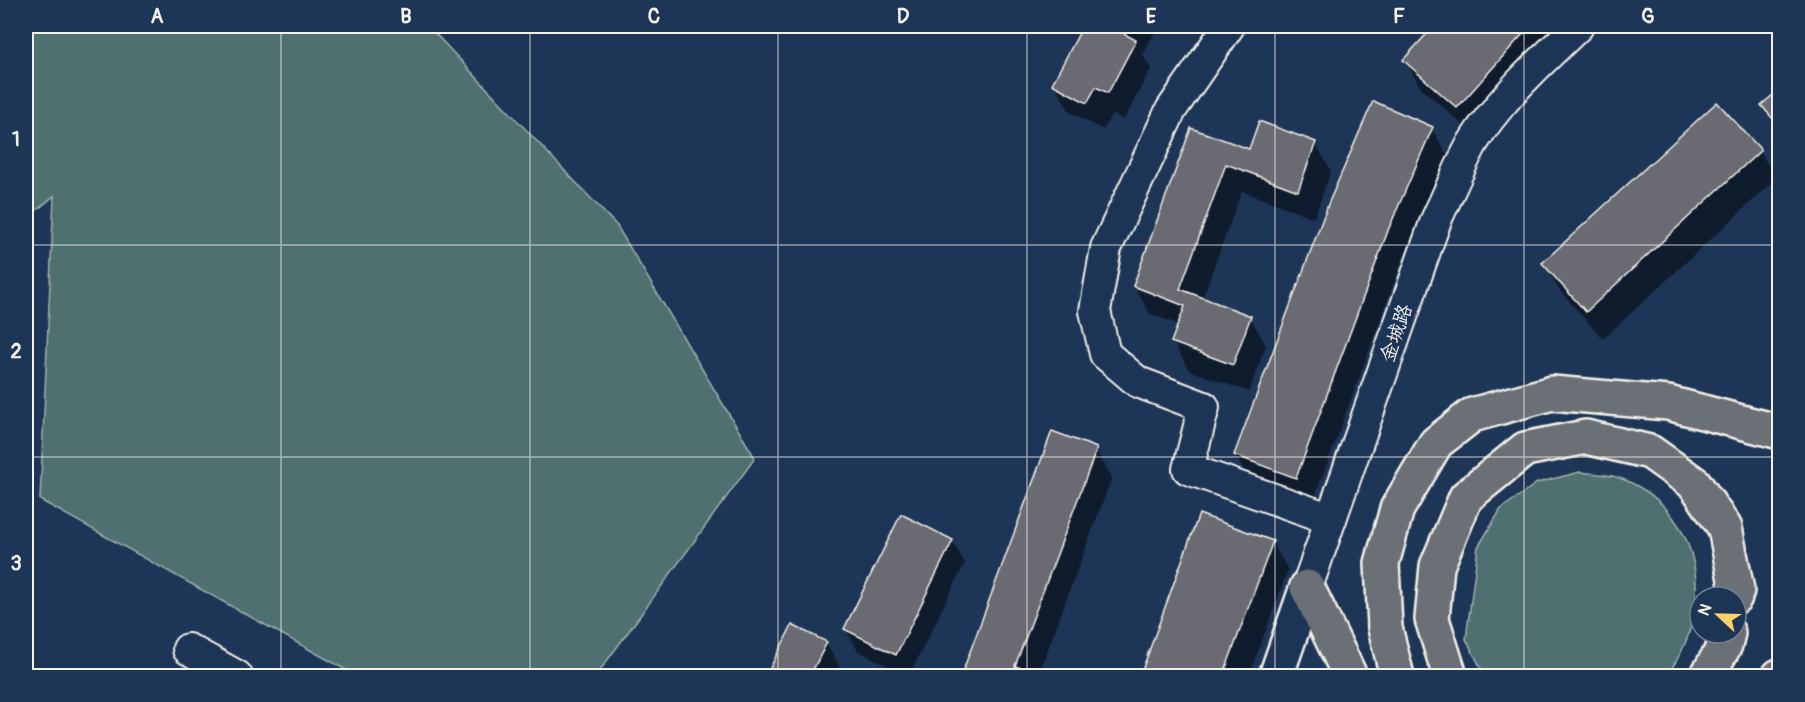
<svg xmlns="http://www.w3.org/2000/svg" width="1805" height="702" font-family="Pangolin,'LXGW WenKai TC',sans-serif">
	<rect width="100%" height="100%" fill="#1d3557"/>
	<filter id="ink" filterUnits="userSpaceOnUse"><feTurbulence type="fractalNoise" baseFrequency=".0167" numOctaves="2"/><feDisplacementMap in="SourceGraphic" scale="12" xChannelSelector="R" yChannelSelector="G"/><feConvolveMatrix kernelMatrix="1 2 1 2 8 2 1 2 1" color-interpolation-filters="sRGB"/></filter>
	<g filter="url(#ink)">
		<!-- green -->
		<g fill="#4f7070" stroke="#a2b0ac" stroke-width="1.5">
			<path d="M 26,26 L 428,26 L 617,226 L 755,458 L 596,676 L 357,676 L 40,500 L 54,196 L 26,219 Z"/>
			<path d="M 1580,472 C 1594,474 1612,474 1625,480 C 1705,514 1716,612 1666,676 L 1485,676 L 1466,639 L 1478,547 L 1501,509 L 1537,483 Z"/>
		</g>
		<!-- shadow -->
		<g fill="#0007">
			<path d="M 1084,26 L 1158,26 L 1143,55 L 1151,69 L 1124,120 L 1112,114 L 1103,130 L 1070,112 L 1054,84 Z"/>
			<path d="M 1436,26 L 1570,26 L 1474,135 L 1421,88 L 1405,60 Z"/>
			<path d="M 1780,91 L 1780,134 L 1763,105 Z"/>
			<path d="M 1717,104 L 1760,151 L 1776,179 L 1603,339 L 1560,291 L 1544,264 Z"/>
			<path d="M 1432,129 L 1448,157 L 1404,256 L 1312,505 L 1251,483 L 1235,455 Z"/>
			<path d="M 1192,130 L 1250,151 L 1315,143 L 1331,171 L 1314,218 L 1242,191 L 1202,299 L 1250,317 L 1266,345 L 1249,392 L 1189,370 L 1173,342 L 1180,325 L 1150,314 L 1134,286 Z"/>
			<path d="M 1053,433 L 1095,449 L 1112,477 L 1038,676 L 1040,676 L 963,676 Z"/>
			<path d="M 1200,515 L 1272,542 L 1288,570 L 1249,676 L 1141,676 Z"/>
			<path d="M 952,541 L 965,563 L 909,676 L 858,651 L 846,629 Z"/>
			<path d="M 793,627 L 826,643 L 839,665 L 834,676 L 768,676 Z"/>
		</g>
		<!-- building -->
		<g fill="#6a6b73" stroke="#f4f1e8" stroke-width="1.5">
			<path d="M 1083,26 L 1128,26 L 1124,34 L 1136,40 L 1108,93 L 1096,87 L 1087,103 L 1052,84 Z"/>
			<path d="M 1434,26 L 1530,26 L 1457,108 L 1403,60 Z"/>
			<path d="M 1780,89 L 1780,127 L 1761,105 Z"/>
			<path d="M 1373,101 L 1433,127 L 1389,228 L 1296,478 L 1234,455 L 1329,202 Z"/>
			<path d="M 1717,102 L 1761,150 L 1586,312 L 1542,263 Z"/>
			<path d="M 1259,121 L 1316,142 L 1298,191 L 1226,164 L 1180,289 L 1251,316 L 1233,365 L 1171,342 L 1185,306 L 1133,286 L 1191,128 L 1249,149 Z"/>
			<path d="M 1052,431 L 1097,448 L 1015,666 L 1045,676 L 961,676 Z"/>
			<path d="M 901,514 L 953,540 L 896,655 L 844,629 Z"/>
			<path d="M 1199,514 L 1273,541 L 1223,676 L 1140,676 Z"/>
			<path d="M 792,625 L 827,642 L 810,676 L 766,676 Z"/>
		</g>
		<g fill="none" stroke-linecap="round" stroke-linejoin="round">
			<!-- street casing -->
			<g stroke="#f4f1e8" stroke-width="34">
				<g id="street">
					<path d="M 1229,26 L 1171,110 L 1106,248 L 1095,311 L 1105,354 L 1138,382 L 1204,407 L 1188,469 L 1331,519"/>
					<path d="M 1307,587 L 1436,220 C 1448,195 1459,168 1472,144 C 1499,99 1541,62 1578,26"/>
					<path d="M 188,649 L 237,676"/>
				</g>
			</g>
			<!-- secondary casing -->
			<g stroke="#f4f1e8" stroke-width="38">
				<path id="secondary" d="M 1276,676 L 1307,587"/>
			</g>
			<!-- primary casing -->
			<g stroke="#f4f1e8" stroke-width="38">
				<g id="primary">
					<path d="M 1307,587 L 1350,676"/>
					<path d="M 1397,676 L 1385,628 L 1382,563 L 1397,509 L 1436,443 L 1472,415 L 1552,393 L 1668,403 L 1780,432"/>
					<path d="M 1450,676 L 1432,619 L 1437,566 L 1466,497 L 1525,449 L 1586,437 L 1650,452 L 1695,484 L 1725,528 L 1737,590 L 1735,597"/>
					<path d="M 1707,676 L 1725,645 L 1728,633"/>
					<path d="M 1779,676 L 1780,676"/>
				</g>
			</g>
			<!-- street -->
			<use href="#street" stroke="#1d3557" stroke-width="30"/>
			<!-- secondary -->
			<use href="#secondary" stroke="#1d3557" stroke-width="33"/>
			<!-- primary -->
			<use href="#primary" stroke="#6a7074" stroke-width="33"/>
		</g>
	</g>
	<!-- grid -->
	<path fill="none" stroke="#f4f1e8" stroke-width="1.5" stroke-opacity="0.55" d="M 281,26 L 281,676M 530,26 L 530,676M 778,26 L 778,676M 1027,26 L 1027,676M 1275,26 L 1275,676M 1524,26 L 1524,676M 26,245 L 1780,245M 26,457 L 1780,457"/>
	<g text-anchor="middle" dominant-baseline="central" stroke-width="5" stroke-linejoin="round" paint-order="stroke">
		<!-- street labels -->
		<g font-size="20" fill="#f4f1e8" stroke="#1d3557">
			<text transform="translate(1396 333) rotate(-71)">金城路</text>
		</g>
	</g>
	<!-- margin -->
	<rect width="1805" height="702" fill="none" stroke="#1d3557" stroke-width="66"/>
	<!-- north arrow -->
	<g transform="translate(1718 615) rotate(292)"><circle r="28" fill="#1d3557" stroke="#738091" stroke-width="1.5"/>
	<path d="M0-4.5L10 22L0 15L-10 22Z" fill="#ffd166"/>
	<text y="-9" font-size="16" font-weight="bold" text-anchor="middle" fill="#f4f1e8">N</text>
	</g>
	<rect x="33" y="33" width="1739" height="636" fill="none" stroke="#f4f1e8" stroke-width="2"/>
	<g font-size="20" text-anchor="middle" font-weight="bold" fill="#f4f1e8">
		<text x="157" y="23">A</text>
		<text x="406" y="23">B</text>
		<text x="654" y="23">C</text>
		<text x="903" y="23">D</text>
		<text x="1151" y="23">E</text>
		<text x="1399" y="23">F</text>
		<text x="1648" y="23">G</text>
		<text x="16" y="146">1</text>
		<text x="16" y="358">2</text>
		<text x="16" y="570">3</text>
	</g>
</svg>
